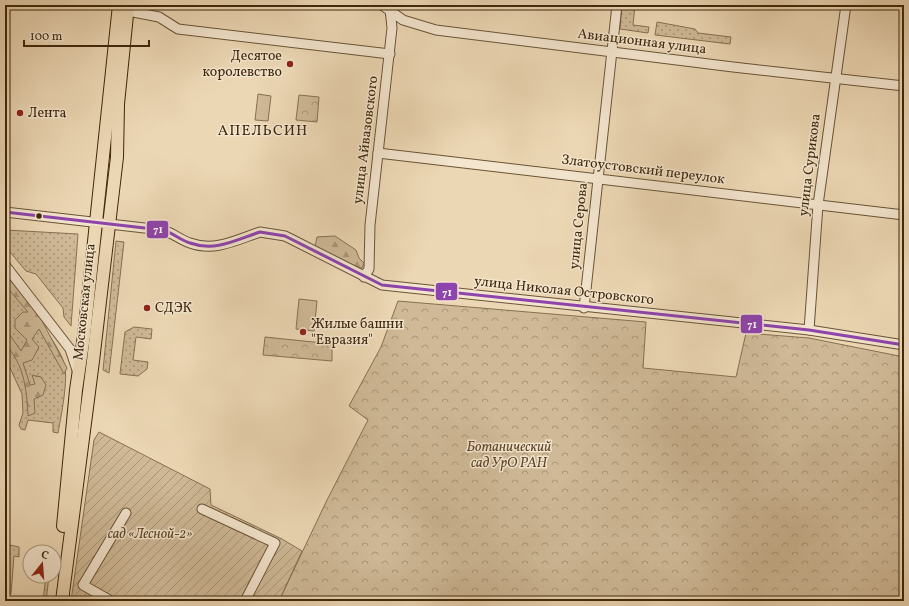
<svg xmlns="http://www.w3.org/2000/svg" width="909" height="606" font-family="Vollkorn,serif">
	<defs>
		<pattern id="grass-dots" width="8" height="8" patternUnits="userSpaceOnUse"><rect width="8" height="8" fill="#cfb997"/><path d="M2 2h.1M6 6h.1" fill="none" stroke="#a9967a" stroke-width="1.8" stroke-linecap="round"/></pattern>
		<pattern id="forest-firs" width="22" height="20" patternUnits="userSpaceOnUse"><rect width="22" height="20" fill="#cfb997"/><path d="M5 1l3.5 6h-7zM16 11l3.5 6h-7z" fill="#a9967a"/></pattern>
		<pattern id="park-crowns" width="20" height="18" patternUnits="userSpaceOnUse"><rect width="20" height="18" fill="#cfb997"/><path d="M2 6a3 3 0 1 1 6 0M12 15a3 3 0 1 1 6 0" fill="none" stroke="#a9967a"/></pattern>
		<pattern id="garden-furrows" width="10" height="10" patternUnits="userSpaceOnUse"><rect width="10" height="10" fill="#cfb997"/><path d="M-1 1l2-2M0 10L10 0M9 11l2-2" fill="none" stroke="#a9967a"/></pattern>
	</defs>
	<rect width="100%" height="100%" fill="#ecd7b4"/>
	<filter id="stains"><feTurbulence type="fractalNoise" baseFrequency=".005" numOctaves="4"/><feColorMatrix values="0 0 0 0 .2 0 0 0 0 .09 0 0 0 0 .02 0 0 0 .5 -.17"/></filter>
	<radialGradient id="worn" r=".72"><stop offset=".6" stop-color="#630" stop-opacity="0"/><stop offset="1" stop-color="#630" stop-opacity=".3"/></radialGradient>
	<!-- grass -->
	<g fill="url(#grass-dots)" stroke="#877052">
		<path d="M 622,5 L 635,5 L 633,25 L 649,27 L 648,33 L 620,29 Z"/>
		<path d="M 657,22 L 695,29 L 698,33 L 731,37 L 730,44 L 655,35 Z"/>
		<path d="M 5,230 L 78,234 L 71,326 L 64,317 L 63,308 L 36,274 L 26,271 L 5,246 Z"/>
		<path d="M 116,241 L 124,242 L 109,373 L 103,370 Z"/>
		<path d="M 5,280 C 21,301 57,339 64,363 C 69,378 61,416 58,433 L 53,432 L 53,423 L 28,420 L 25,430 L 21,429 L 19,425 L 23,413 L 22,394 L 5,357 Z"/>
		<path d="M 134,327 L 152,329 L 151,339 L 136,337 L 133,360 L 148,362 L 147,369 L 138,376 L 120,374 L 125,332 Z"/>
		<path d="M 10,545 L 19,547 L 19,557 L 14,556 L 11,594 L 5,592 L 5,547 Z"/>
		<path d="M 46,576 L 49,576 L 46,601 L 43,601 Z"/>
	</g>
	<!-- forest -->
	<g fill="url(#forest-firs)" stroke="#877052">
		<path d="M 335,236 L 356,250 L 359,258 L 364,263 L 362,268 L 352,267 L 315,247 L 317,237 Z"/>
		<path d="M 5,274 L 39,315 L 67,368 L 64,374 L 39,329 L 32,339 L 39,347 L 32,360 L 23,363 L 30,385 L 35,384 L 32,375 L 41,377 L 46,385 L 43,395 L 34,399 L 35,413 L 28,416 C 27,398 26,380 18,363 C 10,347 5,348 5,328 L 21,351 L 27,340 L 15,328 L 15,320 L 23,312 L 28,312 L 5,285 Z"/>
	</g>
	<!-- park -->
	<g fill="url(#park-crowns)" stroke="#877052">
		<path d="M 299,95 L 319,97 L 317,122 L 296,120 Z"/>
		<path d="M 398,301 L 646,322 L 643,368 L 736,377 L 746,333 L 809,338 L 904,357 L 904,601 L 279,601 L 327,500 L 368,420 L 349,406 L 381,347 Z"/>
		<path d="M 265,337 L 332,344 L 332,361 L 263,355 Z"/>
	</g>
	<!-- garden -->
	<path fill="url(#garden-furrows)" stroke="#877052" d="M 99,432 L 210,489 L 211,505 L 282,539 L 302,551 L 279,601 L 71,601 L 94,440 Z"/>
	<!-- pitch -->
	<g fill="#cfb997" stroke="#877052">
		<path d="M 258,94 L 271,96 L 268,121 L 255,120 Z"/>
		<path d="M 299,299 L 317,301 L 314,331 L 296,329 Z"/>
	</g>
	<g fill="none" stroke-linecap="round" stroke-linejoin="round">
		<!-- minor casing -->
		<g stroke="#6a5436" stroke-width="11">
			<g id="minor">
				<path d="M 382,5 L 403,20 L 436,30 L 733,67 L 904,86"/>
				<path d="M 128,11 L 159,17 L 178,29 L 390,54"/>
				<path d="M 378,153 L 904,215"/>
				<path d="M 5,212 L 162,230 C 172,232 180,240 190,243 C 215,252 236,240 260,232 L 285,236 L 382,285 L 809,330 L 904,345"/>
				<path d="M 5,265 L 70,349 L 78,373"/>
				<path d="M 364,277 L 369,269 L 370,225 L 392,28 L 390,9"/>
				<path d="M 584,308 L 617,5"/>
				<path d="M 809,330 L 818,205 L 846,5"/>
				<path d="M 202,509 L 275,543 L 245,601"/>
				<path d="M 111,601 L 83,585 L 126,513"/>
			</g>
		</g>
		<!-- major casing -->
		<g stroke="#3f280c" stroke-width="14">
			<g id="major">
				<path d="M 63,526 L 76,390 L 84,336 L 119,5"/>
				<path d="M 62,601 L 93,361 L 117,157 L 118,104 L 128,5"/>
			</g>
		</g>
		<!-- minor -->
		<use href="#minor" stroke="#f3e5ce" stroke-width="9"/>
		<!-- major -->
		<use href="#major" stroke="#ecd7b4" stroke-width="12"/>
		<!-- bus-1 casing -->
		<g stroke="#f3e5ce" stroke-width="6">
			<path id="bus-1" d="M 5,212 L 162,230 C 172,232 180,240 190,243 C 215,252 236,240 260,232 L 285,236 L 382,285 L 809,330 L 904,345"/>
		</g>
		<!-- bus-1 -->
		<use href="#bus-1" stroke="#8e44ad" stroke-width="3"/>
	</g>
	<!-- markers -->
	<g fill="#8f2418" stroke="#f3e5ce" stroke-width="1.5">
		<circle cx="290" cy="64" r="4"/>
		<circle cx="20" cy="113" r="4"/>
		<circle cx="147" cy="308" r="4"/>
		<circle cx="303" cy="332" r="4"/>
	</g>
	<circle fill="#3f280c" stroke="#f3e5ce" stroke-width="1.5" cx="39" cy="216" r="3.5"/>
	<g text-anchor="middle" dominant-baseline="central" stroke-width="3" stroke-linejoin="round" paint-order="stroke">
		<!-- street labels -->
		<g font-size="14" fill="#3f280c" stroke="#f3e5ce">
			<text transform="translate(642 42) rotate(7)">Авиационная улица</text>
			<text transform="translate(366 140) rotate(-83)">улица Айвазовского</text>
			<text transform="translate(810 165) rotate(-83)">улица Сурикова</text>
			<text transform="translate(643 170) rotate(7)">Златоустовский переулок</text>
			<text transform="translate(579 226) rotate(-84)">улица Серова</text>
			<text transform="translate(564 291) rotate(6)">улица Николая Островского</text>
			<text transform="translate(85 302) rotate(-84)">Московская улица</text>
		</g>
		<!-- poi labels -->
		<g font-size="14" fill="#3f280c" stroke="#f3e5ce" text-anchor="start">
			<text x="282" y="56" text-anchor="end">Десятое<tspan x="282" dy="16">королевство</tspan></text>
			<text x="28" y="113">Лента</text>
			<text x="155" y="308">СДЭК</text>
			<text x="311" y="324">Жилые башни<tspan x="311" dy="16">"Евразия"</tspan></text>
		</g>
		<!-- park labels -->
		<g font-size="14" font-style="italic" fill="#5c4528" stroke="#f3e5ce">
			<text x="509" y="447">Ботанический<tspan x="509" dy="16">сад УрО РАН</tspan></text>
			<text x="150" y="534">сад «Лесной-2»</text>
		</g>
		<!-- neighbourhood labels -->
		<g font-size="15" letter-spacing="1" fill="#3f280c" stroke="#f3e5ce">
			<text x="263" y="131">АПЕЛЬСИН</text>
		</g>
	</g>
	<g stroke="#f3e5ce" stroke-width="1.5">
		<rect x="146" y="220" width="23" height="19" rx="4" fill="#8e44ad"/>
		<rect x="435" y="282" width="23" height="19" rx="4" fill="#8e44ad"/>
		<rect x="740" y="314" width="23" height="20" rx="4" fill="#8e44ad"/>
	</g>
	<g font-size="11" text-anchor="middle" font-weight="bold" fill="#fff">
		<text x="158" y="233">71</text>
		<text x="447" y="296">71</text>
		<text x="752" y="328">71</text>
	</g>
	<!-- margin -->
	<rect width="909" height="606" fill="none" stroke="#ecd7b4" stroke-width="20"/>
	<rect x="6" y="6" width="897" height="594" fill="none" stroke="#3f280c" stroke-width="2"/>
	<rect x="10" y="10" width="889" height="586" fill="none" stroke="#3f280c"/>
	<!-- north arrow -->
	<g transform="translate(42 564) rotate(17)"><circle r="19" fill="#f3e5ce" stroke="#ab9980"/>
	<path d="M0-3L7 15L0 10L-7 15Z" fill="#8f2418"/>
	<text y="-6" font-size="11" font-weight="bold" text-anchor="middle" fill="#3f280c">С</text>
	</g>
	<!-- scale -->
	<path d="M24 40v6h125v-6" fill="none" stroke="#3f280c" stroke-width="2"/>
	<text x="30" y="40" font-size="12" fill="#3f280c" stroke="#f3e5ce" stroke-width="3" paint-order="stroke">100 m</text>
	<rect width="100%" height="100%" filter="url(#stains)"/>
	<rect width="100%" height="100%" fill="url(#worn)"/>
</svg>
